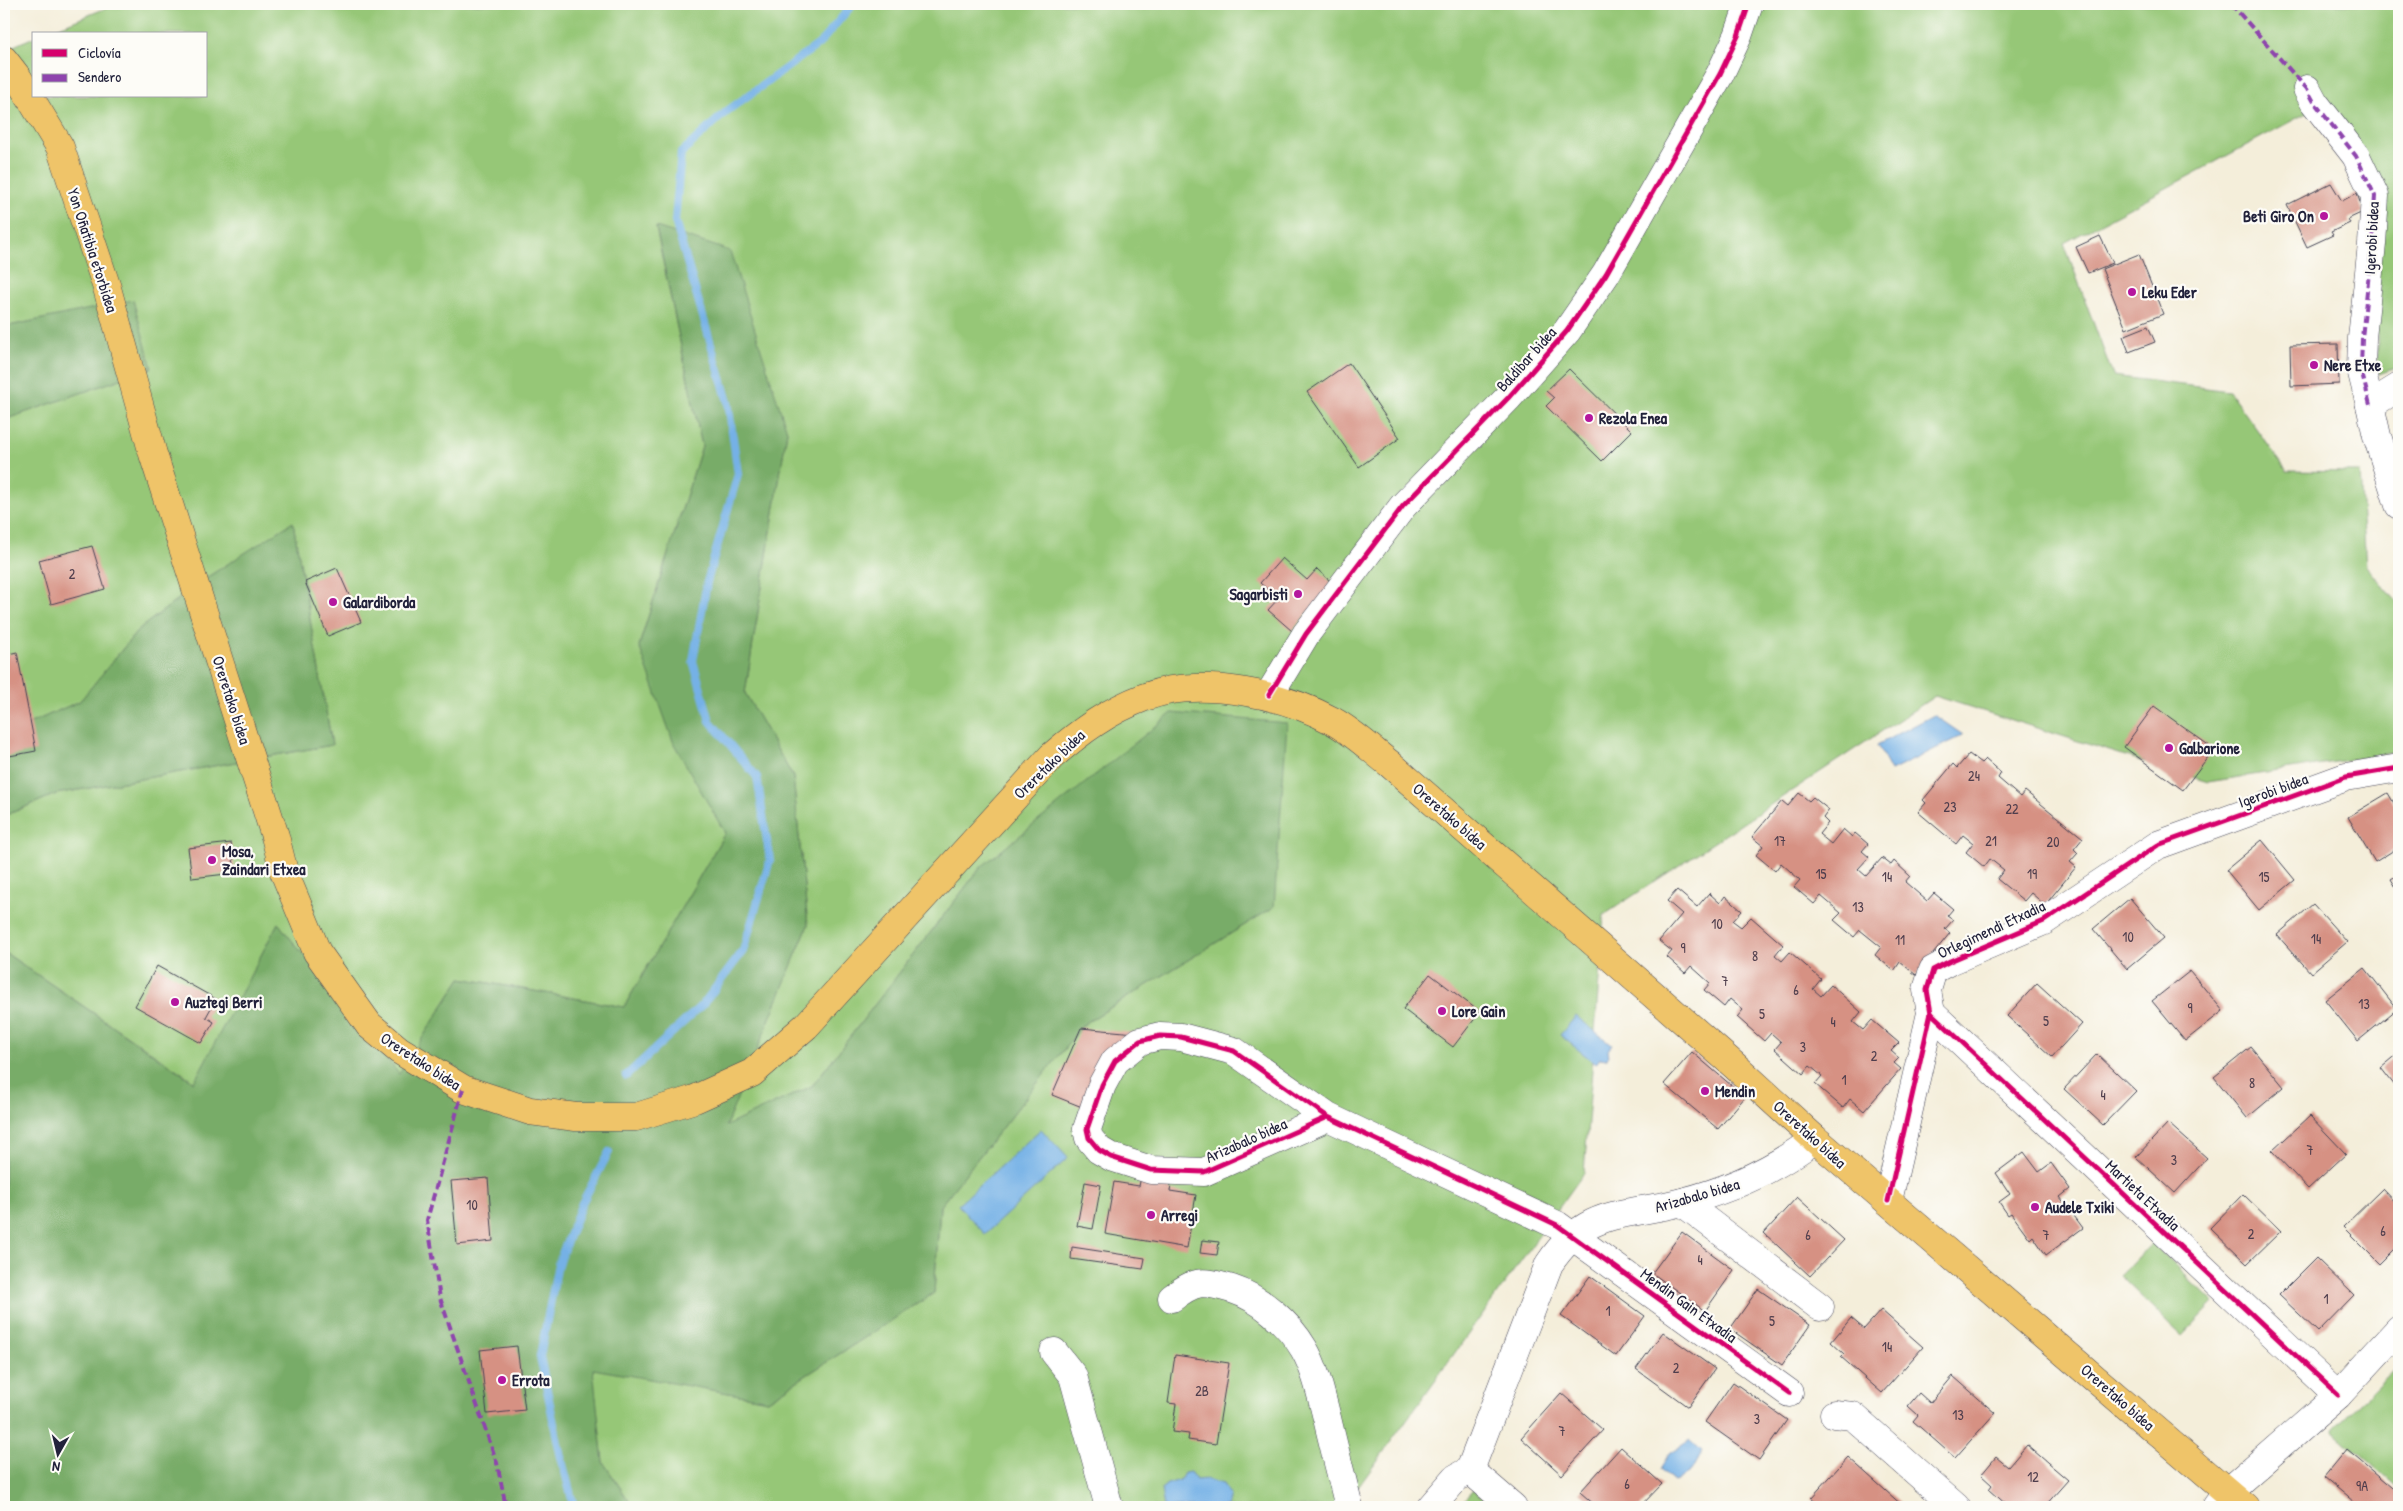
<svg xmlns="http://www.w3.org/2000/svg" width="2403" height="1511" font-family="'Patrick Hand',sans-serif">
	<rect width="100%" height="100%" fill="#fdfcf7"/>
	<filter id="ink" filterUnits="userSpaceOnUse"><feTurbulence type="fractalNoise" baseFrequency=".02" numOctaves="2"/><feDisplacementMap in="SourceGraphic" scale="10" xChannelSelector="R" yChannelSelector="G"/><feConvolveMatrix kernelMatrix="1 2 1 2 8 2 1 2 1" color-interpolation-filters="sRGB"/></filter>
	<filter id="wash" filterUnits="userSpaceOnUse"><feTurbulence type="fractalNoise" baseFrequency=".0096" numOctaves="4" result="noise"/><feDisplacementMap in="SourceGraphic" scale="20" xChannelSelector="R" yChannelSelector="G"/><feGaussianBlur stdDeviation="1.12" result="paint"/><feColorMatrix in="noise" values="0 0 0 0 0 0 0 0 0 0 0 0 0 0 0 0 0 1.4 0 .05"/><feComposite in="paint" operator="in"/></filter>
	<g filter="url(#wash)">
		<rect width="100%" height="100%" fill="#f4eeda"/>
		<!-- green -->
		<g fill="#96c777" stroke="#5c7459">
			<path d="M 116,4 L 2399,4 L 2399,367 L 2379,374 L 2370,186 L 2314,109 L 2064,243 L 2113,376 L 2229,391 L 2287,471 L 2360,472 L 2366,566 L 2399,604 L 2399,752 L 2208,782 L 1935,696 L 1604,915 L 1584,1173 L 1344,1507 L 633,1507 L 603,1462 L 592,1368 L 768,1400 L 934,1293 L 940,1206 L 1084,1024 L 1274,907 L 981,867 L 812,1086 L 725,1127 L 808,925 L 793,777 L 745,693 L 787,431 L 656,228 L 702,446 L 639,646 L 725,833 L 624,1007 L 461,978 L 399,1075 L 278,923 L 195,1082 L 4,952 L 4,816 L 56,794 L 332,745 L 293,523 L 209,576 L 139,629 L 80,701 L 4,735 L 4,420 L 151,368 L 133,301 L 4,327 L 4,45 L 9,48 L 34,37 L 34,96 L 206,96 L 206,34 L 42,34 Z"/>
			<path d="M 2152,1243 L 2214,1303 L 2182,1336 L 2120,1276 Z"/>
			<path d="M 2399,1366 L 2399,1489 L 2333,1430 Z"/>
			<path d="M 1473,1490 L 1492,1507 L 1458,1507 Z"/>
		</g>
		<!-- forest -->
		<g fill="#78ac68" stroke="#4d6752">
			<path d="M 656,227 L 730,251 L 787,431 L 745,693 L 793,777 L 808,925 L 726,1126 L 812,1086 L 981,867 L 1172,713 L 1287,723 L 1274,907 L 1084,1024 L 940,1206 L 934,1293 L 768,1400 L 593,1369 L 603,1462 L 633,1507 L 4,1507 L 4,952 L 194,1082 L 278,923 L 399,1074 L 461,978 L 624,1007 L 725,833 L 674,744 L 639,646 L 702,446 Z"/>
			<path d="M 133,300 L 152,368 L 4,420 L 4,327 Z"/>
			<path d="M 293,522 L 332,745 L 56,794 L 4,816 L 4,735 L 80,701 L 139,629 L 209,576 Z"/>
		</g>
		<!-- water -->
		<g fill="#74b1e6" stroke="#4b6a90">
			<path d="M 1934,715 L 1963,735 L 1891,771 L 1877,745 Z"/>
			<path d="M 1576,1016 L 1612,1045 L 1608,1050 L 1609,1056 L 1606,1059 L 1600,1058 L 1596,1064 L 1560,1035 Z"/>
			<path d="M 1041,1129 L 1068,1158 L 985,1234 L 958,1205 Z"/>
			<path d="M 1690,1440 L 1702,1451 L 1691,1471 L 1675,1482 L 1660,1469 L 1669,1454 Z"/>
			<path d="M 1190,1472 L 1196,1480 L 1206,1479 L 1223,1484 L 1230,1495 L 1227,1507 L 1164,1507 L 1161,1489 L 1167,1484 L 1180,1480 L 1184,1473 Z"/>
		</g>
		<g fill="none" stroke-linecap="round" stroke-linejoin="round">
			<!-- stream -->
			<g stroke="#74b1e6" stroke-width="8">
				<path d="M 626,1076 L 704,1003 L 743,951 L 770,860 L 757,777 L 710,721 L 693,661 L 707,582 L 738,474 L 728,402 L 675,221 L 681,153 L 727,111 L 819,44 L 853,4"/>
				<path d="M 574,1507 L 560,1453 L 540,1356 L 558,1264 L 582,1203 L 609,1152"/>
			</g>
		</g>
		<g id="blocks">
			<!-- building -->
			<g fill="#d69183">
				<path d="M 2331,183 L 2342,201 L 2357,193 L 2363,212 L 2348,219 L 2350,223 L 2331,232 L 2333,235 L 2307,247 L 2287,205 Z"/>
				<path d="M 2100,236 L 2113,263 L 2088,273 L 2076,247 Z"/>
				<path d="M 2139,254 L 2163,314 L 2126,329 L 2102,269 Z"/>
				<path d="M 2148,326 L 2155,342 L 2129,352 L 2123,336 Z"/>
				<path d="M 2338,344 L 2339,384 L 2291,386 L 2290,345 Z"/>
				<path d="M 1349,363 L 1400,438 L 1359,467 L 1307,392 Z"/>
				<path d="M 1569,369 L 1632,431 L 1602,461 L 1546,406 L 1554,398 L 1546,391 Z"/>
				<path d="M 92,546 L 105,589 L 51,604 L 39,560 Z"/>
				<path d="M 1282,558 L 1307,580 L 1317,569 L 1332,583 L 1324,595 L 1292,631 L 1268,610 L 1278,599 L 1260,583 Z"/>
				<path d="M 337,568 L 361,622 L 328,636 L 305,582 Z"/>
				<path d="M 17,652 L 36,751 L 4,757 L 4,655 Z"/>
				<path d="M 2154,706 L 2214,749 L 2183,790 L 2124,747 Z"/>
				<path d="M 1969,754 L 1981,763 L 1985,759 L 2001,773 L 1998,778 L 2020,797 L 2025,791 L 2083,838 L 2074,849 L 2078,853 L 2070,862 L 2076,867 L 2045,905 L 2031,893 L 2024,901 L 1997,879 L 2004,870 L 1990,859 L 1984,867 L 1966,852 L 1973,843 L 1963,835 L 1956,844 L 1918,812 L 1926,803 L 1923,800 L 1953,764 L 1957,768 Z"/>
				<path d="M 1799,793 L 1809,801 L 1813,797 L 1829,810 L 1823,818 L 1828,823 L 1819,834 L 1831,844 L 1843,829 L 1852,837 L 1855,833 L 1868,844 L 1862,851 L 1869,857 L 1858,869 L 1866,876 L 1882,858 L 1891,865 L 1894,861 L 1910,876 L 1905,882 L 1927,901 L 1934,893 L 1953,909 L 1947,916 L 1953,920 L 1945,929 L 1950,933 L 1916,975 L 1900,962 L 1894,971 L 1875,955 L 1881,947 L 1860,930 L 1854,937 L 1834,920 L 1841,913 L 1821,896 L 1814,904 L 1794,887 L 1800,880 L 1781,863 L 1775,871 L 1756,855 L 1763,846 L 1752,837 L 1782,801 L 1788,806 Z"/>
				<path d="M 2388,793 L 2399,812 L 2399,847 L 2375,862 L 2348,817 Z"/>
				<path d="M 2262,840 L 2295,880 L 2259,910 L 2226,870 Z"/>
				<path d="M 231,843 L 235,873 L 192,878 L 188,848 Z"/>
				<path d="M 2399,874 L 2399,892 L 2391,879 Z"/>
				<path d="M 1677,890 L 1697,907 L 1709,893 L 1720,903 L 1725,896 L 1742,911 L 1733,921 L 1741,927 L 1751,917 L 1783,945 L 1775,955 L 1782,961 L 1790,952 L 1821,979 L 1813,989 L 1821,996 L 1831,985 L 1861,1012 L 1853,1022 L 1863,1030 L 1872,1020 L 1899,1043 L 1891,1051 L 1899,1058 L 1894,1063 L 1901,1069 L 1864,1111 L 1850,1099 L 1843,1108 L 1815,1084 L 1822,1076 L 1810,1066 L 1803,1074 L 1775,1049 L 1781,1042 L 1771,1033 L 1764,1041 L 1737,1017 L 1743,1010 L 1730,999 L 1724,1007 L 1704,990 L 1710,983 L 1691,966 L 1685,973 L 1667,957 L 1672,951 L 1659,941 L 1682,914 L 1667,901 Z"/>
				<path d="M 2130,898 L 2164,938 L 2127,969 L 2093,929 Z"/>
				<path d="M 2313,904 L 2347,942 L 2311,973 L 2277,935 Z"/>
				<path d="M 157,966 L 216,999 L 206,1017 L 214,1022 L 201,1043 L 135,1006 Z"/>
				<path d="M 2365,968 L 2397,1009 L 2358,1041 L 2325,1000 Z"/>
				<path d="M 2190,971 L 2223,1011 L 2185,1041 L 2152,1001 Z"/>
				<path d="M 1430,974 L 1480,1012 L 1453,1047 L 1403,1009 Z"/>
				<path d="M 2037,983 L 2082,1024 L 2052,1057 L 2007,1016 Z"/>
				<path d="M 1081,1028 L 1135,1033 L 1082,1107 L 1052,1095 Z"/>
				<path d="M 2251,1047 L 2284,1087 L 2247,1118 L 2214,1077 Z"/>
				<path d="M 1692,1052 L 1745,1097 L 1718,1129 L 1664,1084 Z"/>
				<path d="M 2399,1053 L 2399,1091 L 2381,1068 Z"/>
				<path d="M 2097,1054 L 2136,1091 L 2103,1125 L 2064,1089 Z"/>
				<path d="M 2310,1116 L 2346,1154 L 2308,1189 L 2272,1151 Z"/>
				<path d="M 2168,1123 L 2207,1158 L 2175,1193 L 2136,1157 Z"/>
				<path d="M 2024,1152 L 2039,1172 L 2051,1163 L 2070,1189 L 2060,1197 L 2083,1228 L 2046,1255 L 2033,1236 L 2030,1239 L 2011,1213 L 2008,1215 L 1999,1202 L 2010,1194 L 1996,1173 Z"/>
				<path d="M 1142,1173 L 1172,1178 L 1170,1191 L 1196,1195 L 1187,1248 L 1105,1234 L 1114,1182 L 1139,1186 Z"/>
				<path d="M 488,1178 L 493,1241 L 457,1245 L 451,1181 Z"/>
				<path d="M 1085,1182 L 1101,1185 L 1093,1229 L 1077,1226 Z"/>
				<path d="M 2382,1189 L 2399,1207 L 2399,1245 L 2380,1264 L 2343,1227 Z"/>
				<path d="M 2243,1194 L 2281,1231 L 2247,1264 L 2210,1228 Z"/>
				<path d="M 1797,1197 L 1844,1240 L 1810,1276 L 1764,1233 Z"/>
				<path d="M 1682,1232 L 1734,1270 L 1705,1311 L 1652,1273 Z"/>
				<path d="M 1202,1240 L 1219,1242 L 1217,1255 L 1200,1253 Z"/>
				<path d="M 1072,1247 L 1145,1258 L 1143,1269 L 1071,1259 Z"/>
				<path d="M 2316,1258 L 2354,1295 L 2318,1332 L 2279,1295 Z"/>
				<path d="M 1590,1276 L 1645,1316 L 1616,1356 L 1561,1316 Z"/>
				<path d="M 1758,1289 L 1810,1325 L 1782,1365 L 1730,1329 Z"/>
				<path d="M 1881,1310 L 1923,1347 L 1882,1393 L 1841,1357 L 1844,1354 L 1831,1342 L 1851,1318 L 1864,1329 Z"/>
				<path d="M 1663,1332 L 1715,1369 L 1688,1407 L 1636,1369 Z"/>
				<path d="M 517,1346 L 525,1410 L 487,1414 L 480,1350 Z"/>
				<path d="M 1175,1355 L 1229,1363 L 1216,1444 L 1188,1440 L 1189,1434 L 1172,1432 L 1176,1404 L 1168,1403 Z"/>
				<path d="M 1953,1376 L 1995,1413 L 1955,1458 L 1913,1421 L 1918,1415 L 1908,1406 L 1919,1393 L 1930,1403 Z"/>
				<path d="M 1733,1382 L 1787,1420 L 1759,1460 L 1705,1422 Z"/>
				<path d="M 1561,1393 L 1603,1430 L 1562,1475 L 1521,1438 Z"/>
				<path d="M 2027,1445 L 2068,1480 L 2044,1507 L 2009,1507 L 1989,1489 L 1992,1485 L 1981,1475 L 1996,1457 L 2008,1467 Z"/>
				<path d="M 1621,1447 L 1662,1484 L 1640,1507 L 1597,1507 L 1580,1492 Z"/>
				<path d="M 2347,1449 L 2399,1493 L 2399,1507 L 2360,1507 L 2324,1477 Z"/>
				<path d="M 1848,1457 L 1904,1507 L 1821,1507 L 1811,1498 Z"/>
			</g>
		</g>
	</g>
	<g filter="url(#ink)">
		<use href="#blocks" fill-opacity="0" stroke="#424153" stroke-width="1"/>
		<g fill="none" stroke-linecap="round" stroke-linejoin="round">
			<!-- minor casing -->
			<g stroke="#424153" stroke-width="29">
				<g id="minor">
					<path d="M 2307,89 L 2314,102 L 2356,156 L 2375,196 L 2372,244 L 2362,338 L 2361,369 L 2370,405"/>
					<path d="M 2399,387 L 2370,405 L 2377,436 L 2399,505"/>
					<path d="M 1269,695 L 1306,634 L 1403,506 L 1508,398 L 1567,331 L 1606,274 L 1720,74 L 1738,36 L 1749,4"/>
					<path d="M 1931,1013 L 2338,1395"/>
					<path d="M 1328,1117 L 1234,1051 L 1181,1037 L 1160,1036 L 1140,1041 L 1115,1061 L 1102,1085 L 1087,1129 L 1089,1138 L 1099,1150 L 1111,1157 L 1151,1170 L 1204,1172 L 1328,1117 L 1557,1225 L 1789,1393"/>
					<path d="M 1888,1201 L 1931,1013 L 1927,990 L 1933,970 L 1950,961 L 2044,921 L 2158,845 L 2346,777 L 2399,768"/>
					<path d="M 1682,1202 L 1820,1307"/>
					<path d="M 1172,1298 C 1197,1279 1203,1281 1232,1289 C 1260,1298 1289,1323 1304,1349 C 1316,1370 1321,1395 1327,1418 C 1334,1448 1342,1478 1349,1507"/>
					<path d="M 1054,1352 L 1073,1376 L 1109,1507"/>
					<path d="M 1834,1414 L 1853,1416 L 1956,1507"/>
					<path d="M 1470,1470 L 1513,1507"/>
					<path d="M 1431,1507 L 1456,1478 L 1470,1470 L 1549,1264 C 1587,1207 1624,1217 1682,1202 C 1730,1190 1775,1169 1815,1139"/>
					<path d="M 2216,1507 L 2227,1492 L 2338,1395 L 2399,1329"/>
				</g>
			</g>
			<!-- major casing -->
			<g stroke="#424153" stroke-width="29">
				<path id="major" d="M 4,60 L 18,78 L 60,147 L 107,288 L 153,454 L 275,836 L 284,872 L 317,952 L 369,1025 L 399,1050 L 463,1089 L 530,1111 L 576,1117 L 636,1117 L 695,1099 L 752,1073 L 806,1026 L 1052,756 C 1081,731 1108,711 1145,697 C 1199,676 1283,694 1333,721 C 1353,732 1372,750 1390,764 L 1735,1066 L 1815,1139 L 2245,1507"/>
			</g>
			<!-- minor -->
			<use href="#minor" stroke="#fff" stroke-width="28"/>
			<!-- major -->
			<use href="#major" stroke="#efc469" stroke-width="28"/>
			<!-- quiet -->
			<g stroke="#8e44ad" stroke-width="4" stroke-dasharray="8 4" stroke-linecap="butt">
				<path d="M 2231,4 L 2307,89 L 2314,102 L 2356,156 L 2375,196 L 2372,244 L 2362,338 L 2361,369 L 2370,405"/>
				<path d="M 463,1089 L 427,1220 L 440,1298 L 497,1463 L 506,1507"/>
			</g>
			<!-- cycleway casing -->
			<g stroke="#fdfcf7" stroke-width="8">
				<g id="cycleway">
					<path d="M 1269,695 L 1306,634 L 1403,506 L 1508,398 L 1567,331 L 1606,274 L 1720,74 L 1738,36 L 1749,4"/>
					<path d="M 1931,1013 L 2338,1395"/>
					<path d="M 1328,1117 L 1234,1051 L 1181,1037 L 1160,1036 L 1140,1041 L 1115,1061 L 1102,1085 L 1087,1129 L 1089,1138 L 1099,1150 L 1111,1157 L 1151,1170 L 1204,1172 L 1328,1117 L 1557,1225 L 1789,1393"/>
					<path d="M 1888,1201 L 1931,1013 L 1927,990 L 1933,970 L 1950,961 L 2044,921 L 2158,845 L 2346,777 L 2399,768"/>
				</g>
			</g>
			<!-- cycleway -->
			<use href="#cycleway" stroke="#d6006c" stroke-width="5"/>
		</g>
	</g>
	<!-- markers -->
	<g fill="#b5179e" stroke="#fdfcf7" stroke-width="2">
		<circle cx="2324" cy="216" r="5"/>
		<circle cx="2132" cy="292" r="5"/>
		<circle cx="2314" cy="365" r="5"/>
		<circle cx="1589" cy="418" r="5"/>
		<circle cx="1298" cy="594" r="5"/>
		<circle cx="333" cy="602" r="5"/>
		<circle cx="2169" cy="748" r="5"/>
		<circle cx="212" cy="860" r="5"/>
		<circle cx="175" cy="1002" r="5"/>
		<circle cx="1442" cy="1011" r="5"/>
		<circle cx="1705" cy="1091" r="5"/>
		<circle cx="2035" cy="1207" r="5"/>
		<circle cx="1151" cy="1215" r="5"/>
		<circle cx="502" cy="1380" r="5"/>
	</g>
	<g text-anchor="middle" dominant-baseline="central" stroke-width="4.5" stroke-linejoin="round" paint-order="stroke">
		<!-- number labels -->
		<g font-size="14" fill="#4f3e4d">
			<text x="72" y="573">2</text>
			<text x="1974" y="775">24</text>
			<text x="1950" y="806">23</text>
			<text x="2012" y="808">22</text>
			<text x="1780" y="840">17</text>
			<text x="1991" y="840">21</text>
			<text x="2053" y="841">20</text>
			<text x="1821" y="873">15</text>
			<text x="2032" y="873">19</text>
			<text x="1887" y="876">14</text>
			<text x="2264" y="876">15</text>
			<text x="1858" y="906">13</text>
			<text x="1717" y="923">10</text>
			<text x="2128" y="936">10</text>
			<text x="2316" y="938">14</text>
			<text x="1900" y="939">11</text>
			<text x="1683" y="947">9</text>
			<text x="1755" y="955">8</text>
			<text x="1725" y="980">7</text>
			<text x="1796" y="989">6</text>
			<text x="2364" y="1003">13</text>
			<text x="2190" y="1007">9</text>
			<text x="1762" y="1013">5</text>
			<text x="2046" y="1020">5</text>
			<text x="1833" y="1021">4</text>
			<text x="1803" y="1046">3</text>
			<text x="1874" y="1055">2</text>
			<text x="1844" y="1079">1</text>
			<text x="2252" y="1082">8</text>
			<text x="2103" y="1094">4</text>
			<text x="2310" y="1149">7</text>
			<text x="2174" y="1159">3</text>
			<text x="472" y="1204">10</text>
			<text x="2383" y="1230">6</text>
			<text x="2251" y="1233">2</text>
			<text x="1808" y="1234">6</text>
			<text x="2046" y="1234">7</text>
			<text x="1700" y="1259">4</text>
			<text x="2326" y="1298">1</text>
			<text x="1608" y="1310">1</text>
			<text x="1772" y="1320">5</text>
			<text x="1887" y="1346">14</text>
			<text x="1676" y="1367">2</text>
			<text x="1202" y="1390">2B</text>
			<text x="1958" y="1414">13</text>
			<text x="1757" y="1418">3</text>
			<text x="1562" y="1430">7</text>
			<text x="2033" y="1476">12</text>
			<text x="1627" y="1483">6</text>
			<text x="2362" y="1485">9A</text>
		</g>
		<!-- poi labels -->
		<g font-size="16" font-weight="bold" fill="#22223b" stroke="#fdfcf7" text-anchor="start">
			<text x="2314" y="216" text-anchor="end">Beti Giro On</text>
			<text x="2142" y="292">Leku Eder</text>
			<text x="2324" y="365">Nere Etxe</text>
			<text x="1599" y="418">Rezola Enea</text>
			<text x="1288" y="594" text-anchor="end">Sagarbisti</text>
			<text x="343" y="602">Galardiborda</text>
			<text x="2179" y="748">Galbarione</text>
			<text x="222" y="851">Mosa,<tspan x="222" dy="18">Zaindari Etxea</tspan></text>
			<text x="185" y="1002">Auztegi Berri</text>
			<text x="1452" y="1011">Lore Gain</text>
			<text x="1715" y="1091">Mendin</text>
			<text x="2045" y="1207">Audele Txiki</text>
			<text x="1161" y="1215">Arregi</text>
			<text x="512" y="1380">Errota</text>
		</g>
		<!-- street labels -->
		<g font-size="16" fill="#22223b" stroke="#fdfcf7">
			<text transform="translate(2371 238) rotate(-87)">Igerobi bidea</text>
			<text transform="translate(93 250) rotate(72)">Yon Oñatibia etorbidea</text>
			<text transform="translate(1526 359) rotate(-48)">Baldibar bidea</text>
			<text transform="translate(232 700) rotate(72)">Oreretako bidea</text>
			<text transform="translate(1049 764) rotate(-44)">Oreretako bidea</text>
			<text transform="translate(2273 790) rotate(-20)">Igerobi bidea</text>
			<text transform="translate(1450 816) rotate(41)">Oreretako bidea</text>
			<text transform="translate(1991 929) rotate(-25)">Orlegimendi Etxadia</text>
			<text transform="translate(421 1061) rotate(33)">Oreretako bidea</text>
			<text transform="translate(1810 1134) rotate(42)">Oreretako bidea</text>
			<text transform="translate(1246 1140) rotate(-24)">Arizabalo bidea</text>
			<text transform="translate(1697 1195) rotate(-16)">Arizabalo bidea</text>
			<text transform="translate(2143 1195) rotate(43)">Martieta Etxadia</text>
			<text transform="translate(1689 1305) rotate(36)">Mendin Gain Etxadia</text>
			<text transform="translate(2118 1397) rotate(41)">Oreretako bidea</text>
		</g>
	</g>
	<!-- margin -->
	<rect width="2403" height="1511" fill="none" stroke="#fdfcf7" stroke-width="20"/>
	<!-- legend -->
	<rect x="32" y="32" width="175" height="65" fill="#fdfcf7" stroke="#a5a5ac"/>
	<rect x="42" y="49" width="25" height="8" fill="#d6006c" stroke="#a5a5ac"/>
	<text x="78" y="58" font-size="15" fill="#22223b">Ciclovía</text>
	<rect x="42" y="74" width="25" height="8" fill="#8e44ad" stroke="#a5a5ac"/>
	<text x="78" y="82" font-size="15" fill="#22223b">Sendero</text>
	<!-- north arrow -->
	<g transform="translate(58 1454) rotate(188)" stroke="#fdfcf7" stroke-width="4" paint-order="stroke">
	<path d="M0-4L9 19L0 12L-9 19Z" fill="#22223b"/>
	<text y="-8" font-size="14" font-weight="bold" text-anchor="middle" fill="#22223b">N</text>
	</g>
</svg>
